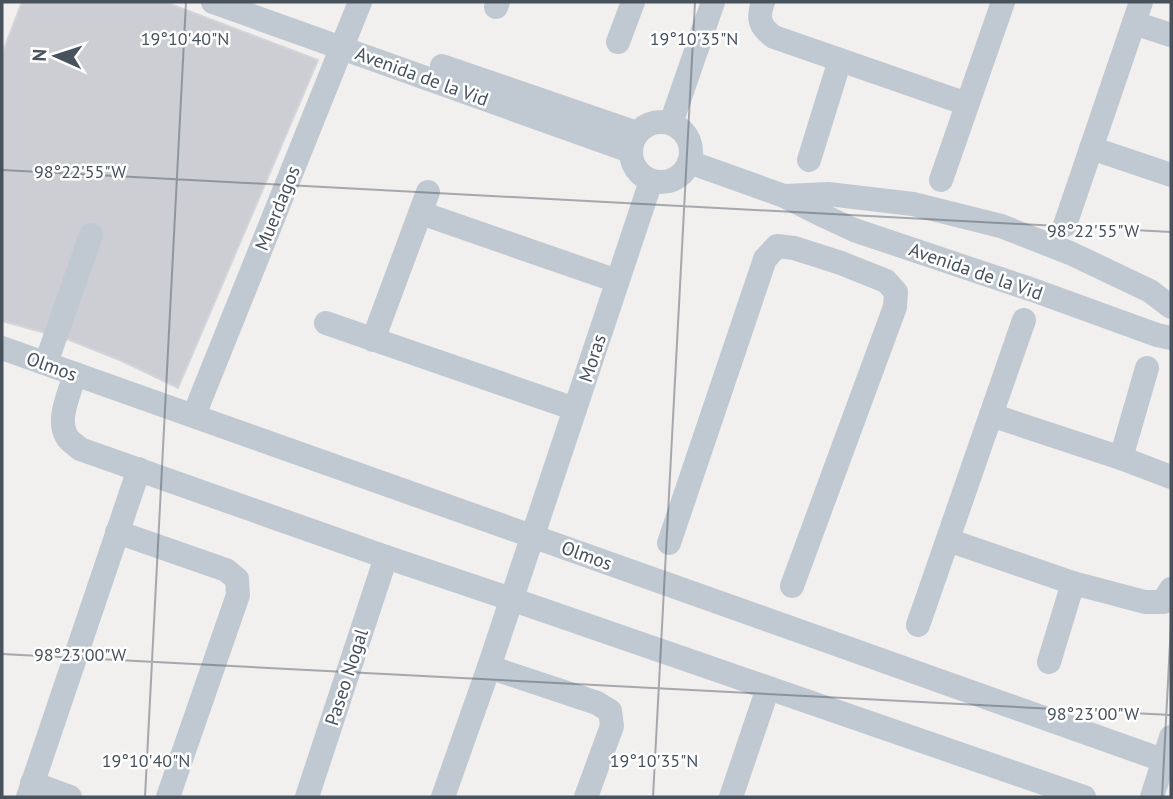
<svg xmlns="http://www.w3.org/2000/svg" width="1173" height="799" font-family="'PT Sans',sans-serif">
	<rect width="100%" height="100%" fill="#f2efef"/>
	<!-- building -->
	<path fill="#ccced4" stroke="#d3d5db" stroke-width="2" d="M 22,2 L 165,2 L 318,60 L 178,388 L 122,361 L 67,339 L 2,321 L 2,54 Z"/>
	<g fill="none" stroke-linecap="round" stroke-linejoin="round">
		<!-- minor -->
		<g stroke="#c0c9d1" stroke-width="24">
			<path d="M 213,2 L 630,151"/>
			<path d="M 763,2 C 757,19 760,27 774,37 L 967,104"/>
			<path d="M 496,7 L 498,2"/>
			<path d="M 1134,23 L 1171,35"/>
			<path d="M 618,42 L 633,2"/>
			<path d="M 442,66 L 637,133"/>
			<circle cx="661" cy="152" r="30"/>
			<path d="M 671,123 L 713,2"/>
			<path d="M 1091,148 L 1171,175"/>
			<path d="M 809,160 L 840,60"/>
			<path d="M 689,162 L 784,196 L 824,216 L 854,230 L 1033,290 L 1157,335 L 1171,338"/>
			<path d="M 941,180 L 1003,2"/>
			<path d="M 785,196 L 828,194 L 913,204 L 1001,226 L 1070,253 L 1150,291 L 1171,307"/>
			<path d="M 421,213 L 617,281"/>
			<path d="M 1065,225 L 1141,2"/>
			<path d="M 326,323 L 575,409"/>
			<path d="M 373,340 L 428,192"/>
			<path d="M 2,348 L 1171,763"/>
			<path d="M 46,363 L 91,235"/>
			<path d="M 75,374 C 70,393 56,419 67,437 C 70,442 76,445 80,449 L 386,557 L 511,599 L 1084,797"/>
			<path d="M 194,415 L 360,2"/>
			<path d="M 991,415 L 1121,458 L 1171,477"/>
			<path d="M 1121,458 L 1147,368"/>
			<path d="M 117,532 L 226,570 L 237,579 L 238,595 L 168,797"/>
			<path d="M 948,540 L 1073,583 L 1145,602 L 1163,602 L 1171,589"/>
			<path d="M 669,543 L 765,259 L 777,246 L 794,248 L 841,263 L 886,281 L 896,292 L 895,307 L 792,586"/>
			<path d="M 918,625 L 1024,320"/>
			<path d="M 1049,662 L 1073,583"/>
			<path d="M 489,667 L 597,703 L 610,711 L 612,726 L 586,797"/>
			<path d="M 32,783 L 70,797"/>
			<path d="M 28,797 L 139,469"/>
			<path d="M 307,797 L 386,557"/>
			<path d="M 443,797 L 489,667 L 651,181"/>
			<path d="M 731,797 L 768,688"/>
			<path d="M 1152,797 L 1171,737"/>
		</g>
	</g>
	<!-- ticks -->
	<path fill="none" stroke="#47525d" stroke-width="2" stroke-opacity="0.45" d="M 2,170 L 1171,232M 2,654 L 1171,715M 145,797 L 186,2M 653,797 L 695,2M 1162,797 L 1171,624"/>
	<g text-anchor="middle" dominant-baseline="central" stroke-width="5" stroke-linejoin="round" paint-order="stroke">
		<!-- street labels -->
		<g font-size="19" fill="#47525d" stroke="#fff">
			<text transform="translate(422 76) rotate(20)">Avenida de la Vid</text>
			<text transform="translate(277 208) rotate(-68)">Muerdagos</text>
			<text transform="translate(976 271) rotate(19)">Avenida de la Vid</text>
			<text transform="translate(592 358) rotate(-72)">Moras</text>
			<text transform="translate(52 366) rotate(20)">Olmos</text>
			<text transform="translate(587 555) rotate(20)">Olmos</text>
			<text transform="translate(346 677) rotate(-72)">Paseo Nogal</text>
		</g>
	</g>
	<g font-size="18" text-anchor="middle" fill="#47525d" stroke="#fff" stroke-width="5" stroke-linejoin="round" paint-order="stroke">
		<text x="185" y="45">19°10'40"N</text>
		<text x="694" y="45">19°10'35"N</text>
		<text x="80" y="178">98°22'55"W</text>
		<text x="1093" y="237">98°22'55"W</text>
		<text x="80" y="661">98°23'00"W</text>
		<text x="1093" y="720">98°23'00"W</text>
		<text x="146" y="767">19°10'40"N</text>
		<text x="654" y="767">19°10'35"N</text>
	</g>
	<!-- border -->
	<rect width="1173" height="799" fill="none" stroke="#47525d" stroke-width="7"/>
	<!-- north arrow -->
	<g transform="translate(56 56) rotate(273)" stroke="#ffffff" stroke-width="5" paint-order="stroke">
	<path d="M0-5L12 26L0 18L-12 26Z" fill="#47525d"/>
	<text y="-10" font-size="19" font-weight="bold" text-anchor="middle" fill="#47525d">N</text>
	</g>
</svg>
